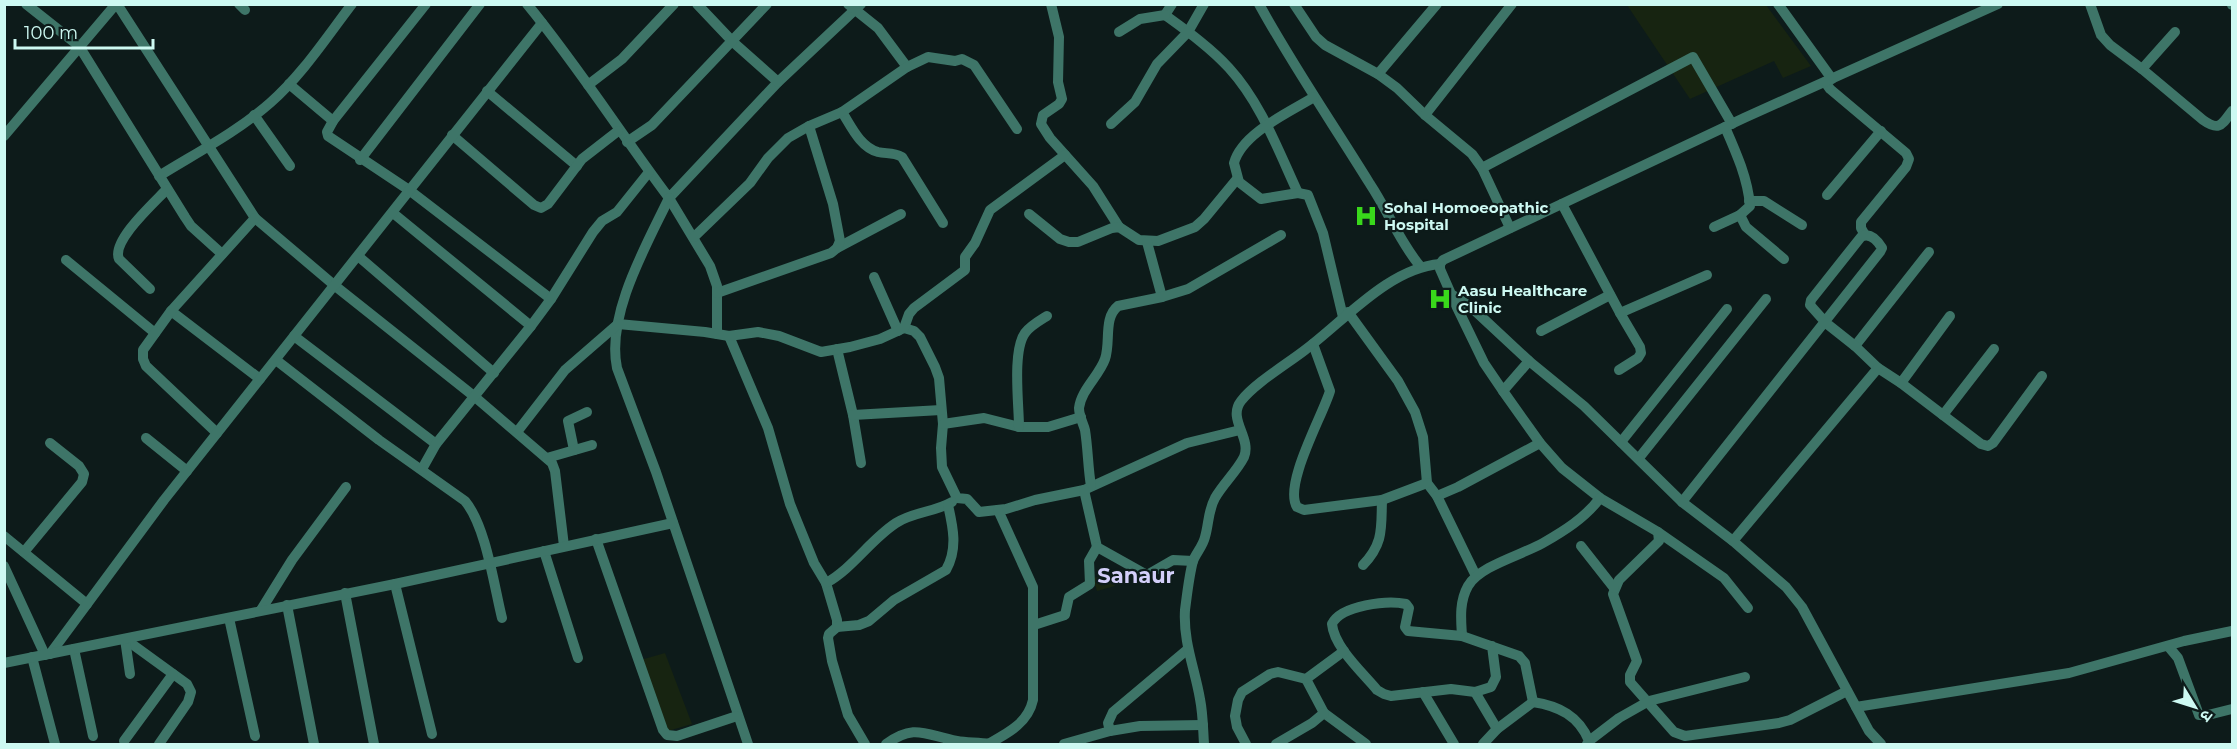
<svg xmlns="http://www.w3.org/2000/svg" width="2237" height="749" font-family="Montserrat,'Noto Sans Devanagari',sans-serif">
	<rect width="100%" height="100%" fill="#0d1b1a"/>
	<!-- green -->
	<g fill="#172411">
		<path d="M 1627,5 L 1766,5 L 1811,66 L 1783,78 L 1774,61 L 1690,99 Z"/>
		<path d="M 1112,573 L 1115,586 L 1097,591 L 1093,578 Z"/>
		<path d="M 665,653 L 692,724 L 661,733 L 637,661 Z"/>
	</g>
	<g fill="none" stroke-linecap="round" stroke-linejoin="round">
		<!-- minor -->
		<g stroke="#3e7568" stroke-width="10">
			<path d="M 26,4 L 79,46 L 185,217 L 191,226 L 222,254"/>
			<path d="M 117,4 L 255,218 L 334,285 L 475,397 L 552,463 L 555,471 L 564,546"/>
			<path d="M 239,4 L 245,10"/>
			<path d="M 426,4 L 333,121 L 327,132 L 328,136 L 409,190 L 551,299"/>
			<path d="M 527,4 C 578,66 621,134 669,198 L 778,82 L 861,4"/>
			<path d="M 697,4 L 733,42 L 778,82"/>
			<path d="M 848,4 L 878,28 L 907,67"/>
			<path d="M 1051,4 L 1059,37 L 1058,82 L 1062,99 L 1059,104 L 1043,115 L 1041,124 L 1050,138 L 1093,186 L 1119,227"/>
			<path d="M 1172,4 L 1165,15 C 1187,31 1211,48 1229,68 C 1261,103 1278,150 1298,193"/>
			<path d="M 1259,4 C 1293,66 1333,124 1370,184 C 1388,211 1399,241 1420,266"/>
			<path d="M 1294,4 L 1316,37 L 1325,45 L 1378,74 L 1397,88 L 1425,115 L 1472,154 L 1482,168 L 1510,228"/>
			<path d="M 1778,4 L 1832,79"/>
			<path d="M 2090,4 L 2101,35 L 2110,45 L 2142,69 L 2203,120 C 2220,132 2222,124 2232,111"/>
			<path d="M 2232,4 L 2232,5"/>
			<path d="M 1119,32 L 1140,19 L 1165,15"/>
			<path d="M 2142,69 L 2175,32"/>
			<path d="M 1378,74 L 1437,4"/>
			<path d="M 1825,82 L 1830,89 L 1906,153 L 1909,159 L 1906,167 L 1861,222 L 1861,228 L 1865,235"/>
			<path d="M 289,84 L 333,121"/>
			<path d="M 588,85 L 622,59 L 674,4"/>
			<path d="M 487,91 L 577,166"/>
			<path d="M 1314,97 C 1290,112 1242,133 1234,163 L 1239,182 L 1261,199 L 1298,193 L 1308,195 L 1323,233 L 1343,317"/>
			<path d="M 842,112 C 851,126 860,147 878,152 C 886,154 893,152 902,157 L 943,223"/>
			<path d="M 254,115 L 290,166"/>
			<path d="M 1425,115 L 1512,4"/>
			<path d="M 1111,124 L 1135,102 L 1157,64 L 1188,32 L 1204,4"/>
			<path d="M 452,135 L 534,205 L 541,208 L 548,204 L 582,159 L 618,131"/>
			<path d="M 4,136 L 116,4"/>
			<path d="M 627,142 L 652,125 L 767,4"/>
			<path d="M 360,160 L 480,4"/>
			<path d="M 1482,168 L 1693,57 L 1732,124"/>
			<path d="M 159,176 C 196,153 237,132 270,103 C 302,75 326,38 352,4"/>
			<path d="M 1827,195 L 1881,131"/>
			<path d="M 669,198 C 646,246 606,315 617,368 L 656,472 L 748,744"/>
			<path d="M 669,198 L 710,266 L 717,286 L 717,334"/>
			<path d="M 1749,201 L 1764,201 L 1802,225"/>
			<path d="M 1562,204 L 1620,313 L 1640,347 L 1641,353 L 1638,358 L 1619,370"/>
			<path d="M 393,213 L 531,326"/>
			<path d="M 1029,214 L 1060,239 L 1069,242 L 1078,242 L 1112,228 L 1119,227 L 1139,240 L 1158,241 L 1195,227 L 1204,219 L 1237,179"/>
			<path d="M 1740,215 L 1746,227 L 1784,259"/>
			<path d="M 1714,227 L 1740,215 L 1750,206 C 1748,179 1736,152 1725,127"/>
			<path d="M 694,237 L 750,183 L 768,158 L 788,138 L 809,126 L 842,112 L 907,67 L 928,57 L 955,61 L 962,59 L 974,65 L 1017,129"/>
			<path d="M 1147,242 L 1162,297"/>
			<path d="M 837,248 L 901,214"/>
			<path d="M 358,256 L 494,373"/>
			<path d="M 66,260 L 155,333"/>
			<path d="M 874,277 L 898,331"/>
			<path d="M 150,289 L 119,259 C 111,241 155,202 167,189"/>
			<path d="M 717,293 L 831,253 L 837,248 L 840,241 L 833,204 L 809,126"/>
			<path d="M 1451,295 L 1484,363 L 1503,391 L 1529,361"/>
			<path d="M 171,311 L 260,379"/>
			<path d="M 1348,312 L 1398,381 L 1415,412 L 1423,437 L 1427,483 L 1437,496 L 1476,576"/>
			<path d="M 1620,313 L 1707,275"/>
			<path d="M 904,328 L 914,331 L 920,337 L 935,367 L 939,378 L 943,424 L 941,448 L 942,467 L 957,498 L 967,499 L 979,512 L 1006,509 L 1035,500 L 1084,490 L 1187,443 L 1240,430"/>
			<path d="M 1541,331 L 1610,295"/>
			<path d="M 294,336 L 436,444"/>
			<path d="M 729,336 L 768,428 L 790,504 L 814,563 L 826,583 L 837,620 L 837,627 L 829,634 L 828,638 L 832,661 L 848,715 L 865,744"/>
			<path d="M 1313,344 L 1330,391 C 1323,415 1283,485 1297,507 L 1304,510 L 1382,500 L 1427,483"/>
			<path d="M 1855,346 L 1929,252"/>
			<path d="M 837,349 L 853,415 L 861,463"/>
			<path d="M 276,360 L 379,440 L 465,501 C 486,526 494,586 502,618"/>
			<path d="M 1901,383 L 1950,316"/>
			<path d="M 1503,391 L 1540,443 L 1562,468 L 1600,498 L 1658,532 L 1659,541 L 1619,580 L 1613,594 L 1637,661 L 1630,675 L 1630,682 L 1674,732 L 1685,736 L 1779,723 L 1790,720 L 1847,691"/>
			<path d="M 853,415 L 941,410"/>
			<path d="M 1943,415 L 1994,349"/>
			<path d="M 943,424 L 984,418 L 1019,427 L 1048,427 L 1081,417"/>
			<path d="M 1019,427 C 1019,405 1012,351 1025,333 C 1030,326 1039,321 1047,316"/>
			<path d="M 517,432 L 565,370 L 618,324 L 705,332 L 729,336 L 758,332 L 779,336 L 821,352 L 850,347 L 880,339 L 904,328 L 909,314 L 914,308 L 965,270 L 965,257 L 975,243 L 990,210 L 1065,155"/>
			<path d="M 217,433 L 146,366 L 143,359 L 143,350 L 171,311 L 255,218"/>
			<path d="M 146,438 L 187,471"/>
			<path d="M 1621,442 L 1727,309"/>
			<path d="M 574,450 L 568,421 L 587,412"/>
			<path d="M 547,458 L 592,445"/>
			<path d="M 1639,458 L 1766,299"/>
			<path d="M 422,469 L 436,444 L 531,326 L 551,299 L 593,232 L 602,221 L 617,212 L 649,172"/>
			<path d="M 1091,486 C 1088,468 1088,449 1085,430 C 1083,423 1079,416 1079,408 C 1081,390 1099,376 1105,359 C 1111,342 1103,318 1118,306 L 1162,297 L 1188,289 L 1281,235"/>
			<path d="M 1084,490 L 1097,547 L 1147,575 L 1173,560 L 1193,561"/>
			<path d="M 1437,496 L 1458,487 L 1540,443"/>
			<path d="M 1682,502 L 1880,252 L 1882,248 C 1877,240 1870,232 1861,237 L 1811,300 L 1810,305 L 1826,323 L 1855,346 L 1878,368 L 1901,383 L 1981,444 L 1988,446 L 1993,443 L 2042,376"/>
			<path d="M 1658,532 L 1724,578 L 1748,608"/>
			<path d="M 4,536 L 87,604"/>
			<path d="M 596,539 L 663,730 L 667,735 L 677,736 L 737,716"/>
			<path d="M 1733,541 L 1878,368"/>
			<path d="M 1581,546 L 1614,588"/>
			<path d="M 544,551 L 578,658"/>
			<path d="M 24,552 L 82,482 L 84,474 L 79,466 L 50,443"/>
			<path d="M 1363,565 C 1384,543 1381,528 1382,500"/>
			<path d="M 4,566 L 45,655"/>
			<path d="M 826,583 C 853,568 870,540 896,523 C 913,512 935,512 952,502"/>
			<path d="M 395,584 L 432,734"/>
			<path d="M 345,593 L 374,744"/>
			<path d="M 287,605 L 314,744"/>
			<path d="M 261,610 L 292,560 L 346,487"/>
			<path d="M 229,618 L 255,736"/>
			<path d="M 1034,625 L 1065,615 L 1069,597 L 1090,584 L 1089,561 L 1097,547"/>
			<path d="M 837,627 L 859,625 L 869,621 L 894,600 L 946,570 C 958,549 953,527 948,505"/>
			<path d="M 1462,636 C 1461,620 1459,602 1468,586 C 1479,566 1522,555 1543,543 C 1564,531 1585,518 1600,498"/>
			<path d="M 125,639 L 187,684 L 191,692 L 188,702 L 159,744"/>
			<path d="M 125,639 L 130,674"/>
			<path d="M 1492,646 L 1496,677 L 1491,687 L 1475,692 L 1451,689 L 1391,696 L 1384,694 L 1377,690 C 1363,673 1334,647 1332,624 C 1341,605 1388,600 1406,604 L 1409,608 L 1405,627 L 1408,631 L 1462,636 L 1519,656 L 1525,663 L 1533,702"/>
			<path d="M 2168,646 L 2178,658 L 2199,715 L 2208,715 L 2232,709"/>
			<path d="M 74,649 L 93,736"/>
			<path d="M 50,654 L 164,500 L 542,23"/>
			<path d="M 32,657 L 55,744"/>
			<path d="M 4,663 L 395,584 L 673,523"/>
			<path d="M 1306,679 L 1324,713 L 1366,744"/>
			<path d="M 1423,692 L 1454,744"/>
			<path d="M 1475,692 L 1497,729"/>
			<path d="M 1856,707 L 2069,673 L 2184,641 L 2232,631"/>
			<path d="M 1110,731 L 1108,723 L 1113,712 L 1188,649"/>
			<path d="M 124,741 L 173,674"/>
			<path d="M 1589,741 L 1619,718 L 1649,701 L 1745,677"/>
			<path d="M 886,744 C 915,723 925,735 957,741 C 967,743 979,742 989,744"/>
			<path d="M 988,744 C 1008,733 1028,723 1033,700 L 1033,587 L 998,510"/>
			<path d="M 1064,744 L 1110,731 L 1140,726 L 1203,725"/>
			<path d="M 1204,744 C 1203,729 1203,714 1200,699 C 1195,669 1183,642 1185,610 C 1187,595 1189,576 1193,561 C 1196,553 1203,546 1205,537 C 1209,523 1208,511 1215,498 C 1223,484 1237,471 1244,457 C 1252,438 1227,419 1241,401 C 1255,383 1287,364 1305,350 C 1344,321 1389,268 1440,264"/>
			<path d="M 1246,744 L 1237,727 L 1235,716 L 1238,700 L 1242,692 L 1270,674 L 1278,672 L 1306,679 L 1344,651"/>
			<path d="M 1276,744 L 1312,723 L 1324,713"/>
			<path d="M 1483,744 L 1497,729 L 1533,702 C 1559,706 1579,716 1589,741 L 1587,744"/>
			<path d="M 1881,744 L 1869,731 L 1802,607 L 1786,587 L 1733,541 L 1682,502 L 1584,406 L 1529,361 L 1472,308 L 1451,294 L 1440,269 L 1440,264 L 1443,260 L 1744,118 L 1998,4"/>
		</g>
	</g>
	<!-- icons -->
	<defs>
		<g id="hospital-bare" transform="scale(1.8)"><path d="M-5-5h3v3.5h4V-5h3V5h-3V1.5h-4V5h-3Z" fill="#39d81b" stroke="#0d1b1a" stroke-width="2.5" paint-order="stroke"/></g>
	</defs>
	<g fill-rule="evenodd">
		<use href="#hospital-bare" x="1366" y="216"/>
		<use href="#hospital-bare" x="1440" y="299"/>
	</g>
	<g text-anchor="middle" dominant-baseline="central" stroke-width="4.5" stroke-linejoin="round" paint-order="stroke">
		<!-- poi labels -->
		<g font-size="15" font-weight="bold" fill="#cdf9f2" stroke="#0d1b1a" text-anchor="start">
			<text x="1384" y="207">Sohal Homoeopathic<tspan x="1384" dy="17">Hospital</tspan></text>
			<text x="1458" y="290">Aasu Healthcare<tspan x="1458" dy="17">Clinic</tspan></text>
		</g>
		<!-- district labels -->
		<g font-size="21" font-weight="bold" fill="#d3cff9" stroke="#0d1b1a">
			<text x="1136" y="575">Sanaur</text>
		</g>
	</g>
	<!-- border -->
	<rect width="2237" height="749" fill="none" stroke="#cdf9f2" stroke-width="12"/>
	<!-- north arrow -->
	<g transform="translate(2195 707) rotate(128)" stroke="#0d1b1a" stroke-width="4.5" paint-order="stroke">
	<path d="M0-4.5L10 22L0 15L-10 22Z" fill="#cdf9f2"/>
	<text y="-9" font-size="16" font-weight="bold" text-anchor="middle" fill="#cdf9f2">उ</text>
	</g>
	<!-- scale -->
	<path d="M15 39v9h138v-9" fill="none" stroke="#cdf9f2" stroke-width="3"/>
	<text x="24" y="39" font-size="18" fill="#cdf9f2" stroke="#0d1b1a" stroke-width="4.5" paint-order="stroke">100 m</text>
</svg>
